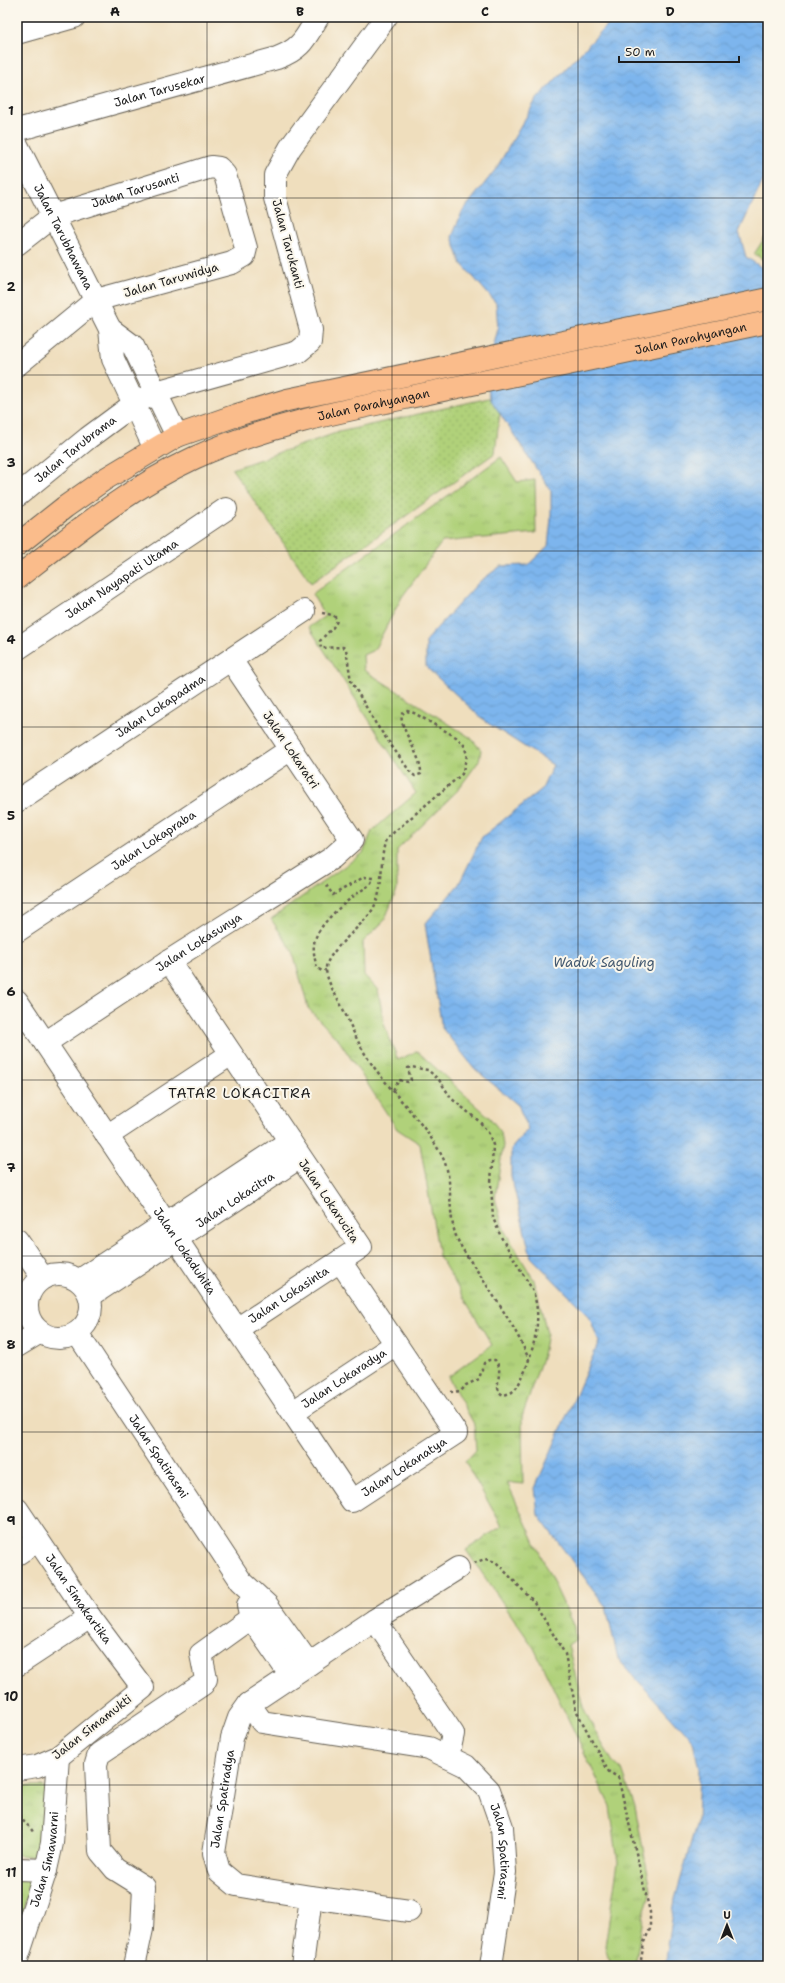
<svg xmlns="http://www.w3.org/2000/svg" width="785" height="1983" font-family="'Shantell Sans',sans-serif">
	<defs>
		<pattern id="grass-dots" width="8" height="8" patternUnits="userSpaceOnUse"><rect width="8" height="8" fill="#b0d17a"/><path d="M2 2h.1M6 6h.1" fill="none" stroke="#97b369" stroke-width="1.8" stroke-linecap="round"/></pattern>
		<pattern id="park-tufts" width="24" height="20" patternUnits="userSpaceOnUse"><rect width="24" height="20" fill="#b0d17a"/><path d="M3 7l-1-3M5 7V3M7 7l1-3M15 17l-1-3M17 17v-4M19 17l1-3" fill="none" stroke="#97b369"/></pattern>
		<pattern id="water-waves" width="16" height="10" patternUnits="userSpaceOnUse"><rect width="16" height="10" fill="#7db5ed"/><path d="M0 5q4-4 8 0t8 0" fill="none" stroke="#6b9bcb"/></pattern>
	</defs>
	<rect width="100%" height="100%" fill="#fbf7ec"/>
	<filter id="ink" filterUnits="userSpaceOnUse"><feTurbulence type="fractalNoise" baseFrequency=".025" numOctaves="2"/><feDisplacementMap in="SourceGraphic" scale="8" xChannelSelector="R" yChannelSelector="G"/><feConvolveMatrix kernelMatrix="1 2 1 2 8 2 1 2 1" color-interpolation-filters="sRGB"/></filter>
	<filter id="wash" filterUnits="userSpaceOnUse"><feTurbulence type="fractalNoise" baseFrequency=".012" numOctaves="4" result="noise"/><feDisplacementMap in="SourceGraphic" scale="16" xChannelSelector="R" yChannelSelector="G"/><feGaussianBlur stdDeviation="0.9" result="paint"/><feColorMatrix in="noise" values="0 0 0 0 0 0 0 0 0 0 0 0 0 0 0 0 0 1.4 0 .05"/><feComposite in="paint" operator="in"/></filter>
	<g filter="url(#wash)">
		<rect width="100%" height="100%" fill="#efdebd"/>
		<!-- grass -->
		<g fill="url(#grass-dots)" stroke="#66764b">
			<path d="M 768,233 L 768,262 L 754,254 Z"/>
			<path d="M 502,395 L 495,453 L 311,583 L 232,469 L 339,432 Z"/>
		</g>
		<!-- park -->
		<g fill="url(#park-tufts)" stroke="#66764b">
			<path d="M 501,457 L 517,482 L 535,480 L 536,533 L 442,542 L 402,597 L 374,650 L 363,655 L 364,670 L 471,738 L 481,750 L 479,761 L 457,791 L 397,850 L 397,890 L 384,921 L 363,942 L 364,975 L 378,990 L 384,1024 L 398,1060 L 417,1051 L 489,1117 L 501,1132 L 503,1146 L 495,1198 L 504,1230 L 534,1280 L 547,1333 L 543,1355 L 522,1417 L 523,1484 L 507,1482 L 574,1627 L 575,1640 L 568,1645 L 583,1707 L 597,1735 L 613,1762 L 622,1770 L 635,1807 L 651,1890 L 643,1918 L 635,1966 L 610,1966 L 605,1946 L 618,1862 L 610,1806 L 534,1648 L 466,1550 L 502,1526 L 465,1462 L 476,1450 L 474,1424 L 448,1377 L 492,1345 L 439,1256 L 420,1144 L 397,1129 L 340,1042 L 308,1008 L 293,952 L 271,919 L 363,853 L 372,831 L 416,793 L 309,627 L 325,616 L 312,594 Z"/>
			<path d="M 17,1786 L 43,1786 L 47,1790 L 41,1851 L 37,1857 L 17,1855 Z"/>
			<path d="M 17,1878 L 33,1878 L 17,1931 Z"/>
		</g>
		<!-- water -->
		<path fill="url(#water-waves)" stroke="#4c6884" d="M 612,17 L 768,17 L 768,170 L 739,232 L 746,257 L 768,272 L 768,1966 L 665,1966 L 675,1899 L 697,1822 L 699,1769 L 693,1741 L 618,1659 L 606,1607 L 538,1515 L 535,1488 L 599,1342 L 589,1316 L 531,1257 L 511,1176 L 511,1149 L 528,1129 L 518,1105 L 475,1069 L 442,1028 L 425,924 L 459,884 L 482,837 L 542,789 L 553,765 L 486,722 L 426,667 L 426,640 L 479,582 L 501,566 L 528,565 L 548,546 L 551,518 L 551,491 L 491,400 L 485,379 L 498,329 L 496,303 L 461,263 L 452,237 L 462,212 L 496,169 L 536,100 L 610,22 Z"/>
	</g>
	<g filter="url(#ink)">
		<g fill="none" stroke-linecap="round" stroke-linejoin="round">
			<!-- minor casing -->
			<g stroke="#666054" stroke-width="24">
				<g id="minor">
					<path d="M 17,33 L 74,17"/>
					<path id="s1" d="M 17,130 L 277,58 C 302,49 305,38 318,17"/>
					<path id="s2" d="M 17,145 L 110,329 L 113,359 L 155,449"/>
					<path id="s3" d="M 17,244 L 53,216 L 211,167 L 219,168 L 225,175 L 246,248 L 244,256 L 232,263 L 96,300 L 17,365"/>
					<path d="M 110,329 L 133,346 L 177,436"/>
					<path id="s4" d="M 17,496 L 88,438 L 134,404 L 156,392 L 298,352 L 310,342 L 311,330 L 275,198 L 275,175 L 290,148 L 386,17"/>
					<path id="s5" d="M 17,649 L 226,509"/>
					<path id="s6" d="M 17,801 L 304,611"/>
					<path id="s7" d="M 17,931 L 291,749"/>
					<path id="s8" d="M 17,1001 L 352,1501 L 456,1433 L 340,1261 L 361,1247 L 169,961"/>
					<path id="s9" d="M 45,1043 L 169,961 L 332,858 L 352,840 L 231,660"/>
					<path d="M 107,1136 L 231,1054"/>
					<path d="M 17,1240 L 42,1277"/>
					<circle cx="59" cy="1306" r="32"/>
					<path d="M 80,1280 L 290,1141"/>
					<path id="s10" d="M 90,1296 L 300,1157"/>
					<path id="s11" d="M 237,1329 L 340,1261"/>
					<path id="s12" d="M 77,1333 L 241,1581 L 267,1605 L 309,1664"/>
					<path d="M 17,1346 L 40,1332"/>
					<path id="s13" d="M 293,1412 L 396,1344"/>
					<path id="s14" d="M 17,1509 L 90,1617 L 143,1688 L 58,1757 L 37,1766 L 17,1769"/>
					<path d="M 17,1554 L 38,1540"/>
					<path d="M 248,1605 L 251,1618 L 291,1676"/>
					<path d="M 375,1620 L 453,1734 L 448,1757"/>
					<path d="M 17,1665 L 90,1617"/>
					<path id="s15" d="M 249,1704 L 262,1722 L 429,1748 L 466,1766 L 489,1790 L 502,1827 L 505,1872 L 491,1966"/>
					<path d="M 17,1869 L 46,1870"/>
					<path d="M 311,1897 L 409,1911"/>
					<path id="s16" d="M 17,1959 L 46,1870 L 52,1843 L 58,1757"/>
					<path d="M 134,1966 L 142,1929 L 144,1887 L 115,1869 L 100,1851 L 96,1764 L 99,1754 L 203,1684 L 206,1679 L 201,1654 L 251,1618"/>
					<path id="s17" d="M 302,1966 L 311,1897 L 236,1885 L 219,1871 L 214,1853 L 232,1738 L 239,1718 L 249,1704 L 375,1620 L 458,1568"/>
				</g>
			</g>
			<!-- major casing -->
			<g stroke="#666054" stroke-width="24">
				<g id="major">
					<path d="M 17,545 L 65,507 L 105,479 L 177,436 L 237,415 L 287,400 L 768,299"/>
					<path id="s18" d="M 17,578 C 73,534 129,488 194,458 C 273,422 359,408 443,390 C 552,368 660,345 768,322"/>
				</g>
			</g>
			<!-- path -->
			<g stroke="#666054" stroke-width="2.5" stroke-dasharray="3 3" stroke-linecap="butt">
				<path d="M 322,613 C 352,617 328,630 320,641 L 321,648 L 343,647 L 346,649 L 351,681 L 376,724 L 411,773 L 415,776 L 421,774 C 422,754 398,728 402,714 L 407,711 L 414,713 L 456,737 L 464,745 L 467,755 L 462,774 L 386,839 C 378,864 386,890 371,912 C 361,927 324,954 326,970 C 328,985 337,996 343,1009 C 351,1026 358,1044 369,1060 C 391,1093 423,1120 442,1156 C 454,1179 447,1208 455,1233 C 459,1246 470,1260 478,1272 C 496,1300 517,1329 529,1360"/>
				<path d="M 326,885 L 333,895 L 364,877 L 373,878 C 371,886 364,888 358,893 C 344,903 316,926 314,944 C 313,952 315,960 317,968 L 322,971 L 326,970"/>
				<path d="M 393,1090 L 399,1080 L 408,1082 L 411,1080 L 408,1068 L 411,1067 L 428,1070 L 439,1080 L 452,1099 L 480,1122 L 489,1134 L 493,1145 L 491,1184 L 493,1218 L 501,1237 L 532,1289 C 536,1299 538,1311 537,1323 C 537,1337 524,1384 512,1392 C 510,1394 506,1394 503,1395 L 499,1392 C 495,1380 504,1370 495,1360 L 489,1360 L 484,1363 L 479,1379 L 466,1385 L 461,1391 L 451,1392"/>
				<path d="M 474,1563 L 485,1559 L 496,1562 L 534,1602 L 565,1654 L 576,1710 L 605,1765 L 609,1772 L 618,1777 L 650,1912 L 650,1929 L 644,1942 L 640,1966"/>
				<path d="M 17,1792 C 21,1799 17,1804 18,1811 C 19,1821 29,1824 33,1832"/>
			</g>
			<!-- minor -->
			<use href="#minor" stroke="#fff" stroke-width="22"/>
			<!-- major -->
			<use href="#major" stroke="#fabc8b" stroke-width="22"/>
		</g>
	</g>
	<!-- grid -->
	<path fill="none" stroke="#1c1c1c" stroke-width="1" stroke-opacity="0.55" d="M 207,17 L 207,1966M 392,17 L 392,1966M 578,17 L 578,1966M 17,198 L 768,198M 17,375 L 768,375M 17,551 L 768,551M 17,727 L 768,727M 17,903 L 768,903M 17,1080 L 768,1080M 17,1256 L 768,1256M 17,1432 L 768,1432M 17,1608 L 768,1608M 17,1785 L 768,1785"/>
	<g text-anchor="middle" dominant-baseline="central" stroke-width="4" stroke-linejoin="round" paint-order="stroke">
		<!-- street labels -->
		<g font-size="12" fill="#1c1c1c" stroke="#fbf7ec">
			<text stroke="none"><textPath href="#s1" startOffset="148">Jalan Tarusekar</textPath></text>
			<text stroke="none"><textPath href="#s3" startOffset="132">Jalan Tarusanti</textPath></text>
			<text stroke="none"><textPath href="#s2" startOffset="103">Jalan Tarubhawana</textPath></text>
			<text transform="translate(288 244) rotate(75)">Jalan Tarukanti</text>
			<text transform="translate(171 280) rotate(-16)">Jalan Taruwidya</text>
			<text stroke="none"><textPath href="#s18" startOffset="726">Jalan Parahyangan</textPath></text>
			<text stroke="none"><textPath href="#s18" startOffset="402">Jalan Parahyangan</textPath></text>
			<text stroke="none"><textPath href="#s4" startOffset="75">Jalan Tarubrama</textPath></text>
			<text stroke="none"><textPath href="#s5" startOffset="126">Jalan Nayapati Utama</textPath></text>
			<text stroke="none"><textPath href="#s6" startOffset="172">Jalan Lokapadma</textPath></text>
			<text transform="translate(291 750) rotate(56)">Jalan Lokaratri</text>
			<text stroke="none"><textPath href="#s7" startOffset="164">Jalan Lokapraba</textPath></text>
			<text stroke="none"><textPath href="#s9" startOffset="184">Jalan Lokasunya</textPath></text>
			<text stroke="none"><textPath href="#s10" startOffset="174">Jalan Lokacitra</textPath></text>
			<text transform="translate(329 1201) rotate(56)">Jalan Lokarucita</text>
			<text stroke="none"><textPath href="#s8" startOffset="301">Jalan Lokaduhita</textPath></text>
			<text stroke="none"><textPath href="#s11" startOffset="62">Jalan Lokasinta</textPath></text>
			<text stroke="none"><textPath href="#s13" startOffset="61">Jalan Lokaradya</textPath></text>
			<text stroke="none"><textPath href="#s12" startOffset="148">Jalan Spatirasmi</textPath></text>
			<text stroke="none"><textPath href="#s8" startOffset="664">Jalan Lokanatya</textPath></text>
			<text stroke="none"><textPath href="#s14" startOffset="109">Jalan Simakartika</textPath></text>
			<text transform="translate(92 1727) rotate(-38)">Jalan Simamukti</text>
			<text stroke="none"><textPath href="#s17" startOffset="241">Jalan Spatiradya</textPath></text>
			<text stroke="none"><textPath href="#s15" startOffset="329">Jalan Spatirasmi</textPath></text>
			<text stroke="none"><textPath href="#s16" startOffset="104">Jalan Simawarni</textPath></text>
		</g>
		<!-- water labels -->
		<g font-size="13" font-style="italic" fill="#435970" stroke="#fbf7ec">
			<text x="604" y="962">Waduk Saguling</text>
		</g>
		<!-- quarter labels -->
		<g font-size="14" letter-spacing="1" fill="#1c1c1c" stroke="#fbf7ec">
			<text x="240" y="1093">TATAR LOKACITRA</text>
		</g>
	</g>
	<!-- margin -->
	<rect width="785" height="1983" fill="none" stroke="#fbf7ec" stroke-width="44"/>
	<!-- north arrow -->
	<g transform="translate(727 1925)" stroke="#fbf7ec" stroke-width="3" paint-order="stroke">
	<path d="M0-3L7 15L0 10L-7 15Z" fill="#1c1c1c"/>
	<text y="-6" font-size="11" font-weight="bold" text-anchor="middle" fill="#1c1c1c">U</text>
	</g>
	<!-- scale -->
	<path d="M619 56v6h120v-6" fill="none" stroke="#1c1c1c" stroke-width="2"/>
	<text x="625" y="56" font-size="12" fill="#1c1c1c" stroke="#fbf7ec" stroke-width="3" paint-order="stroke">50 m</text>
	<rect x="22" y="22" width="741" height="1939" fill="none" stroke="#1c1c1c" stroke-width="1.5"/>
	<g font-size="13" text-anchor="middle" font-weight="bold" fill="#1c1c1c">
		<text x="115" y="16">A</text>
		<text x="300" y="16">B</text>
		<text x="485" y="16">C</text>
		<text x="670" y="16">D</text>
		<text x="11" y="115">1</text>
		<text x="11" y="291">2</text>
		<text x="11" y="467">3</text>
		<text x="11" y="644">4</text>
		<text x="11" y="820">5</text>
		<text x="11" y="996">6</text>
		<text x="11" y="1172">7</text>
		<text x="11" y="1349">8</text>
		<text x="11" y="1525">9</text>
		<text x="11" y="1701">10</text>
		<text x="11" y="1877">11</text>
	</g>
</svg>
